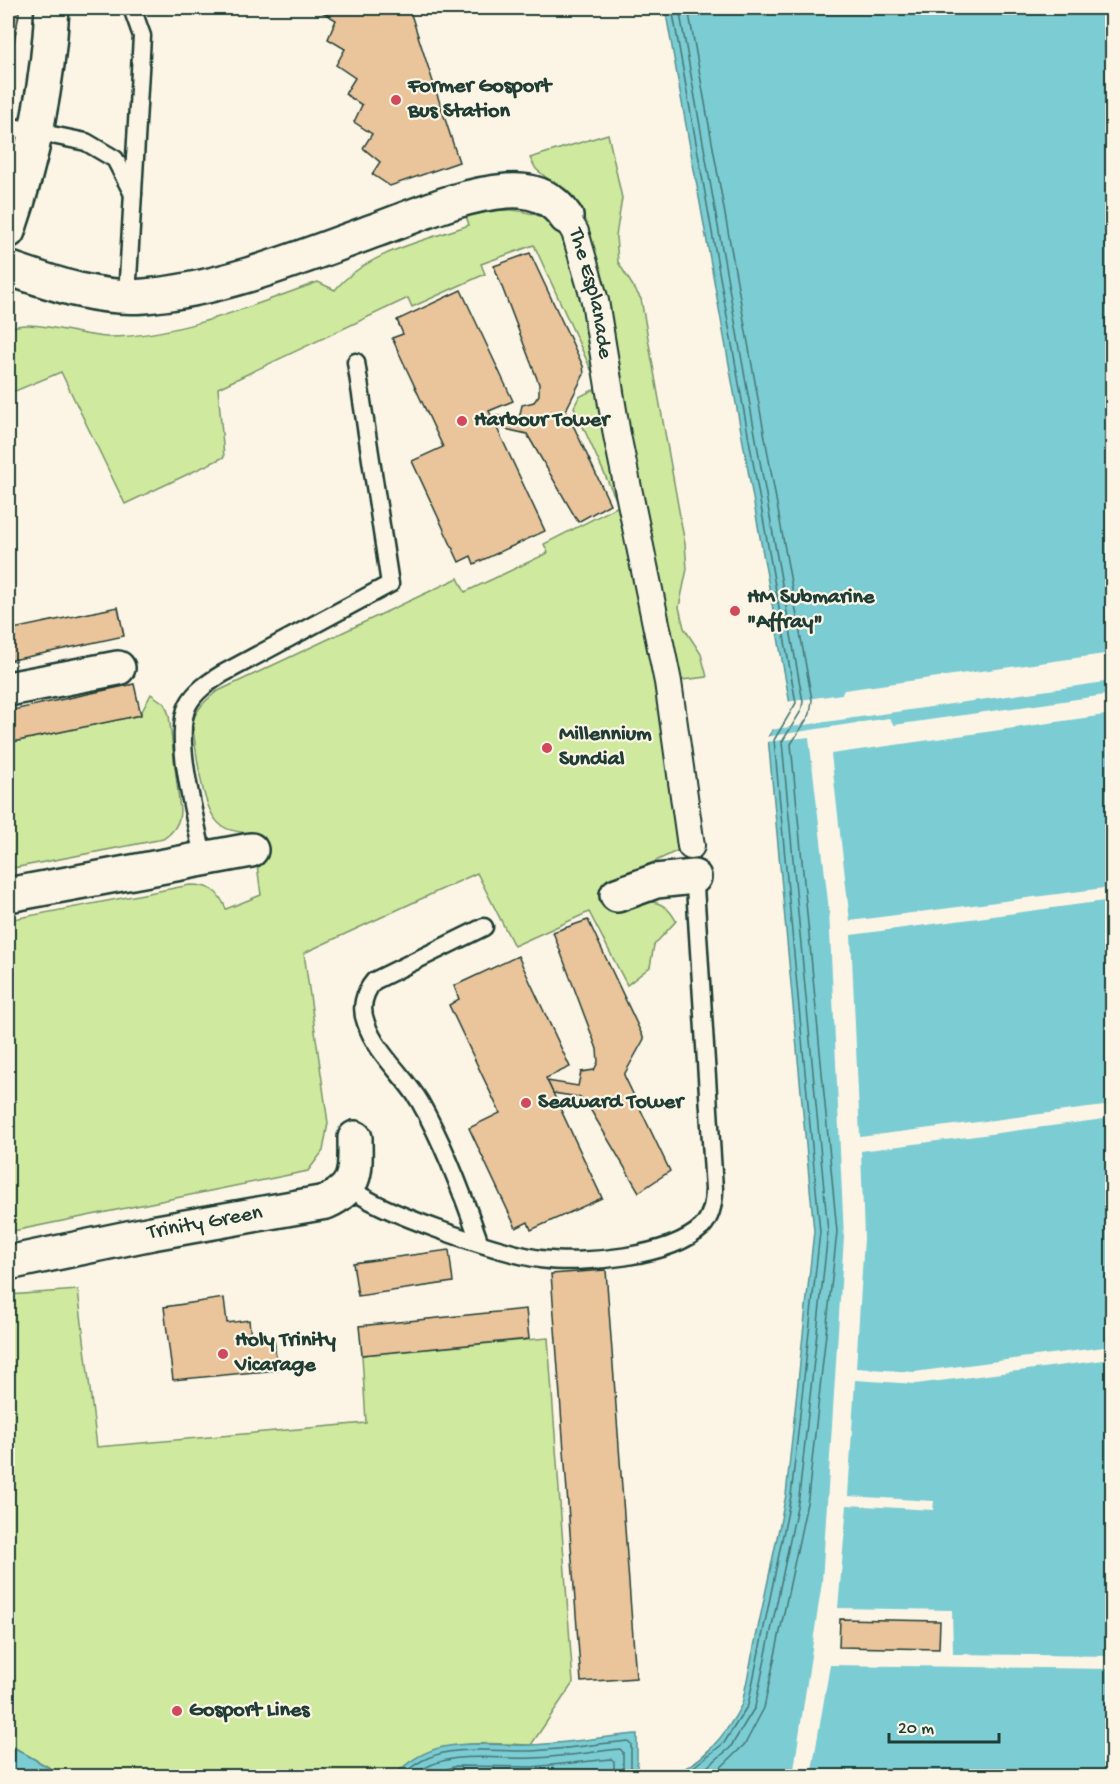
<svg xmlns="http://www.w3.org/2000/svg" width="1120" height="1784" font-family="'Gochi Hand',sans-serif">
	<rect width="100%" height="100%" fill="#fcf5e5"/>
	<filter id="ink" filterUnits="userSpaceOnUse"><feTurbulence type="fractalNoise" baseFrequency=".0167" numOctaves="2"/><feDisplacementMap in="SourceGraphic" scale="12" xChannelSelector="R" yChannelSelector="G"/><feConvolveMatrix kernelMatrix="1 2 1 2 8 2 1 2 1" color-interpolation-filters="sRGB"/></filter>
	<g filter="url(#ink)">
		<!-- green -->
		<g fill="#cfe99f" stroke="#77936a" stroke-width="1.5">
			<path d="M 608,134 L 622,198 L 616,236 L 618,262 L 641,299 L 685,544 L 687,569 L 679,607 L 684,628 L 701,654 L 707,677 L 665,682 L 681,849 L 603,886 L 615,910 C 640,901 662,893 676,921 L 654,945 L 650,967 L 627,985 L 589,912 L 514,946 L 477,873 L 304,953 L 328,1123 L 323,1151 L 308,1171 L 8,1232 L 8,920 L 190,885 C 210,885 219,891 226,909 L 261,895 L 253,834 C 243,832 230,832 222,826 C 200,811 197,749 192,724 C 196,709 205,701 216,692 L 458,578 L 465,592 L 548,553 L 544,544 L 619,506 L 574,407 L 579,397 L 599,387 L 534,245 L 481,264 L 485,274 L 412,307 L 408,298 L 218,388 L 224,457 L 125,504 L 61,372 L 8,394 L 8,330 C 25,316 81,336 106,337 C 174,338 254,305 318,282 L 335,290 C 367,252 424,241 469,225 L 466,216 C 503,207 522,207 556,223 L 561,190 L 536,169 L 530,158 Z"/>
			<path d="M 151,694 L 165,704 L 169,715 L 180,810 C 180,822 174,832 163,839 L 8,869 L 8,743 L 140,715 Z"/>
			<path d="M 78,1290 L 97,1447 L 366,1423 L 362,1355 L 548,1338 L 573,1683 L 531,1745 C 482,1743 431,1737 394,1776 L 64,1776 L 8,1744 L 8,1295 Z"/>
		</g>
		<!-- water -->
		<g fill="#7bccd3" stroke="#569393" stroke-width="1.5">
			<path d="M 665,8 L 1112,8 L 1112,1776 L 667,1776 C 701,1766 726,1735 742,1704 L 786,1495 L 814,1231 L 768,737 L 790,704 Z"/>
			<path d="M 637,1734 L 637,1776 L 394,1776 C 436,1732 477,1747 531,1745 C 566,1743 602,1737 637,1734 Z"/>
			<path d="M 8,1744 L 58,1773 L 64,1776 L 8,1776 Z"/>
		</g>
		<!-- pier -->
		<g fill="#fcf5e5">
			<path d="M 1112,653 L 1112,681 L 769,730 L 786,702 L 842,694 L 844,690 Z"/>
			<path d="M 1112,694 L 1112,714 L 831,754 L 850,921 L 1112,887 L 1112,900 L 851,935 L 860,1137 L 1112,1105 L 1112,1118 L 861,1151 L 864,1238 L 856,1368 L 914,1372 L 1112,1346 L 1112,1359 L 916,1384 L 855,1380 L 848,1496 L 934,1501 L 933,1510 L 847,1505 L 838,1608 L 952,1610 L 953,1654 L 1112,1656 L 1112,1669 L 830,1665 L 811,1776 L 793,1776 L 822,1582 L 844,1237 L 829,910 L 809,737 L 765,742 L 765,737 L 889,718 L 894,725 Z"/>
		</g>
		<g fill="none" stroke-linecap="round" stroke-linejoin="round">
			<!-- shore -->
			<g stroke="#447674" stroke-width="1.5">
				<path d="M 672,8 L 796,703 L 774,740 L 820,1232 L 791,1496 L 748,1705 L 724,1743 L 682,1776"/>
				<path d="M 679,8 L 803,702 L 801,711 L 782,742 L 828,1232 L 799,1497 L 755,1707 L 730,1748 L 696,1776"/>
				<path d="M 688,8 L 812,700 L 810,714 L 791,744 L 837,1232 L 808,1498 L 764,1708 L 745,1744 L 712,1776"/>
				<path d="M 402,1776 C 436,1740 485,1752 530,1751 C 562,1750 595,1744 628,1741 L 631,1744 L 631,1776"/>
				<path d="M 412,1776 C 448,1748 491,1760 533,1758 C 562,1757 591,1752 620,1749 L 623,1752 L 623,1776"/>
				<path d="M 428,1776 L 456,1766 L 532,1767 L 611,1759 L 614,1761 L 614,1776"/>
			</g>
		</g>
		<!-- building -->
		<g fill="#eac49b" stroke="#1f3d34" stroke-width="1.5">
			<path d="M 8,8 L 18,8 L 19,14 L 8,75 Z"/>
			<path d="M 324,8 L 409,8 L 459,162 L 390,186 L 372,174 L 380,162 L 363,148 L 372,134 L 354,122 L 362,105 L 345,94 L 355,78 L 336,65 L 345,49 L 328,39 L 336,20 L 322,12 Z"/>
			<path d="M 530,253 L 583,366 L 584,374 L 566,410 L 610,504 L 578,522 L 527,434 L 496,427 L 490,415 L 519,419 L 522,405 L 534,402 L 539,395 L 539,384 L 494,266 Z"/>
			<path d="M 461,290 L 513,401 L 489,411 L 545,531 L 474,564 L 471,556 L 459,562 L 412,461 L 443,447 L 392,338 L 403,334 L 397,320 Z"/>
			<path d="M 118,607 L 124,636 L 8,661 L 8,630 Z"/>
			<path d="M 134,684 L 141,715 L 8,743 L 8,711 Z"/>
			<path d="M 588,920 L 644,1039 L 624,1075 L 670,1171 L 639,1192 L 586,1102 L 579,1097 L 553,1093 L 547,1081 L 578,1086 L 581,1072 L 594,1070 L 598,1062 L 597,1049 L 553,932 Z"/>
			<path d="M 518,956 L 570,1067 L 546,1078 L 602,1198 L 531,1230 L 528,1222 L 516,1228 L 469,1128 L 500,1113 L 449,1005 L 459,999 L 454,986 Z"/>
			<path d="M 449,1250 L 453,1282 L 358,1296 L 353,1263 Z"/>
			<path d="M 606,1270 L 636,1678 L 581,1682 L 551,1274 Z"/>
			<path d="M 224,1298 L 227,1323 L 249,1320 L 251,1338 L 274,1336 L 277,1370 L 173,1380 L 164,1307 Z"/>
			<path d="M 526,1309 L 529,1339 L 362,1355 L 359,1326 Z"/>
			<path d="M 840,1619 L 940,1621 L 939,1649 L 839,1647 Z"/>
		</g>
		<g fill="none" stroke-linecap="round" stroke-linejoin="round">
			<!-- service casing -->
			<g stroke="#1f3d34" stroke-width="21">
				<g id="service">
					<path d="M 8,126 L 86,142 L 115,159 L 133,194"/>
					<path d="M 127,297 L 142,36 L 132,8"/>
					<path d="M 203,858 C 197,823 172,735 188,705 C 195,691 209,682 222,674 L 390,584 L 356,362"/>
					<path d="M 349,1187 C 379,1213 499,1252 540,1259 C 582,1265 670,1257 702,1227 C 712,1216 714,1203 714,1189 L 694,871"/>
					<path d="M 479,1241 C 463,1194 445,1146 420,1102 C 404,1075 376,1053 366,1023 C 360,1008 364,993 374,981 L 484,927"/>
				</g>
			</g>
			<!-- pedestrian casing -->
			<g stroke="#1f3d34" stroke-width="30">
				<g id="pedestrian">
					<path id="s1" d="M 566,217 L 575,232 L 595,301 L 617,435 L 668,682 L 691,846"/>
				</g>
			</g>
			<!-- minor casing -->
			<g stroke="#1f3d34" stroke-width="38">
				<g id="minor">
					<path d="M 8,268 C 52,283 97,300 145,296 C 224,289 302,257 376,230 C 417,215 463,194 507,191 C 531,189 552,196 566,217"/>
					<path d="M 8,689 L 118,668"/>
					<path d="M 8,895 L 251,850"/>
					<path d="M 617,895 L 656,881 L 694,877"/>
					<path id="s2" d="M 8,1263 L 152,1233 L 326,1202 C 359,1187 355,1170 355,1138"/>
				</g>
			</g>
			<!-- secondary casing -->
			<g stroke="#1f3d34" stroke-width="38">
				<path id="secondary" d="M 8,231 C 33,159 48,84 52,8"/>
			</g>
			<!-- service -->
			<use href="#service" stroke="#fcf5e5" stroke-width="16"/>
			<!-- pedestrian -->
			<use href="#pedestrian" stroke="#fcf5e5" stroke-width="26"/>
			<!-- minor -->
			<use href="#minor" stroke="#fcf5e5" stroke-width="33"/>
			<!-- secondary -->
			<use href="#secondary" stroke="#fcf5e5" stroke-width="33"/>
		</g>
	</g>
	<!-- markers -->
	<g fill="#d1495b" stroke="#fcf5e5" stroke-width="2">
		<circle cx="396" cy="100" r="6"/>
		<circle cx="462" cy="421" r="6"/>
		<circle cx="735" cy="611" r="6"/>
		<circle cx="547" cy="748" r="6"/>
		<circle cx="526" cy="1103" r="6"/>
		<circle cx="223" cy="1354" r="6"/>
		<circle cx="177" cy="1711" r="6"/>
	</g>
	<g text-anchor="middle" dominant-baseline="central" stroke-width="4.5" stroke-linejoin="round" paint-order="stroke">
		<!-- poi labels -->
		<g font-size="22" font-weight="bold" fill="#1f3d34" stroke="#fcf5e5" text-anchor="start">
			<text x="408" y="87">Former Gosport<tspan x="408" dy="25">Bus Station</tspan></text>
			<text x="474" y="421">Harbour Tower</text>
			<text x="747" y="598">HM Submarine<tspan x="747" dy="25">"Affray"</tspan></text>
			<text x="559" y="735">Millennium<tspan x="559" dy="25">Sundial</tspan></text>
			<text x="538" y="1103">Seaward Tower</text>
			<text x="235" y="1341">Holy Trinity<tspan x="235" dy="25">Vicarage</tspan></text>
			<text x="189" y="1711">Gosport Lines</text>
		</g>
		<!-- street labels -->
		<g font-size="22" fill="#1f3d34" stroke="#fcf5e5">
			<text stroke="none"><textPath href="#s1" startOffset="81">The Esplanade</textPath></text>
			<text stroke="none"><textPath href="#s2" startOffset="201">Trinity Green</textPath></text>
		</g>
	</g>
	<!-- margin -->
	<rect width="1120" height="1784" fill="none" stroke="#fcf5e5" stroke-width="30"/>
	<rect x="15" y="15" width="1090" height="1754" fill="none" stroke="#1f3d34" stroke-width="2" filter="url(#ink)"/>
	<!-- scale -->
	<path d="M889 1733v9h110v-9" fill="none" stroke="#1f3d34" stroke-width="3"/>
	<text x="898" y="1733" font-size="18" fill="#1f3d34" stroke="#fcf5e5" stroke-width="4.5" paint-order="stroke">20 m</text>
</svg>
